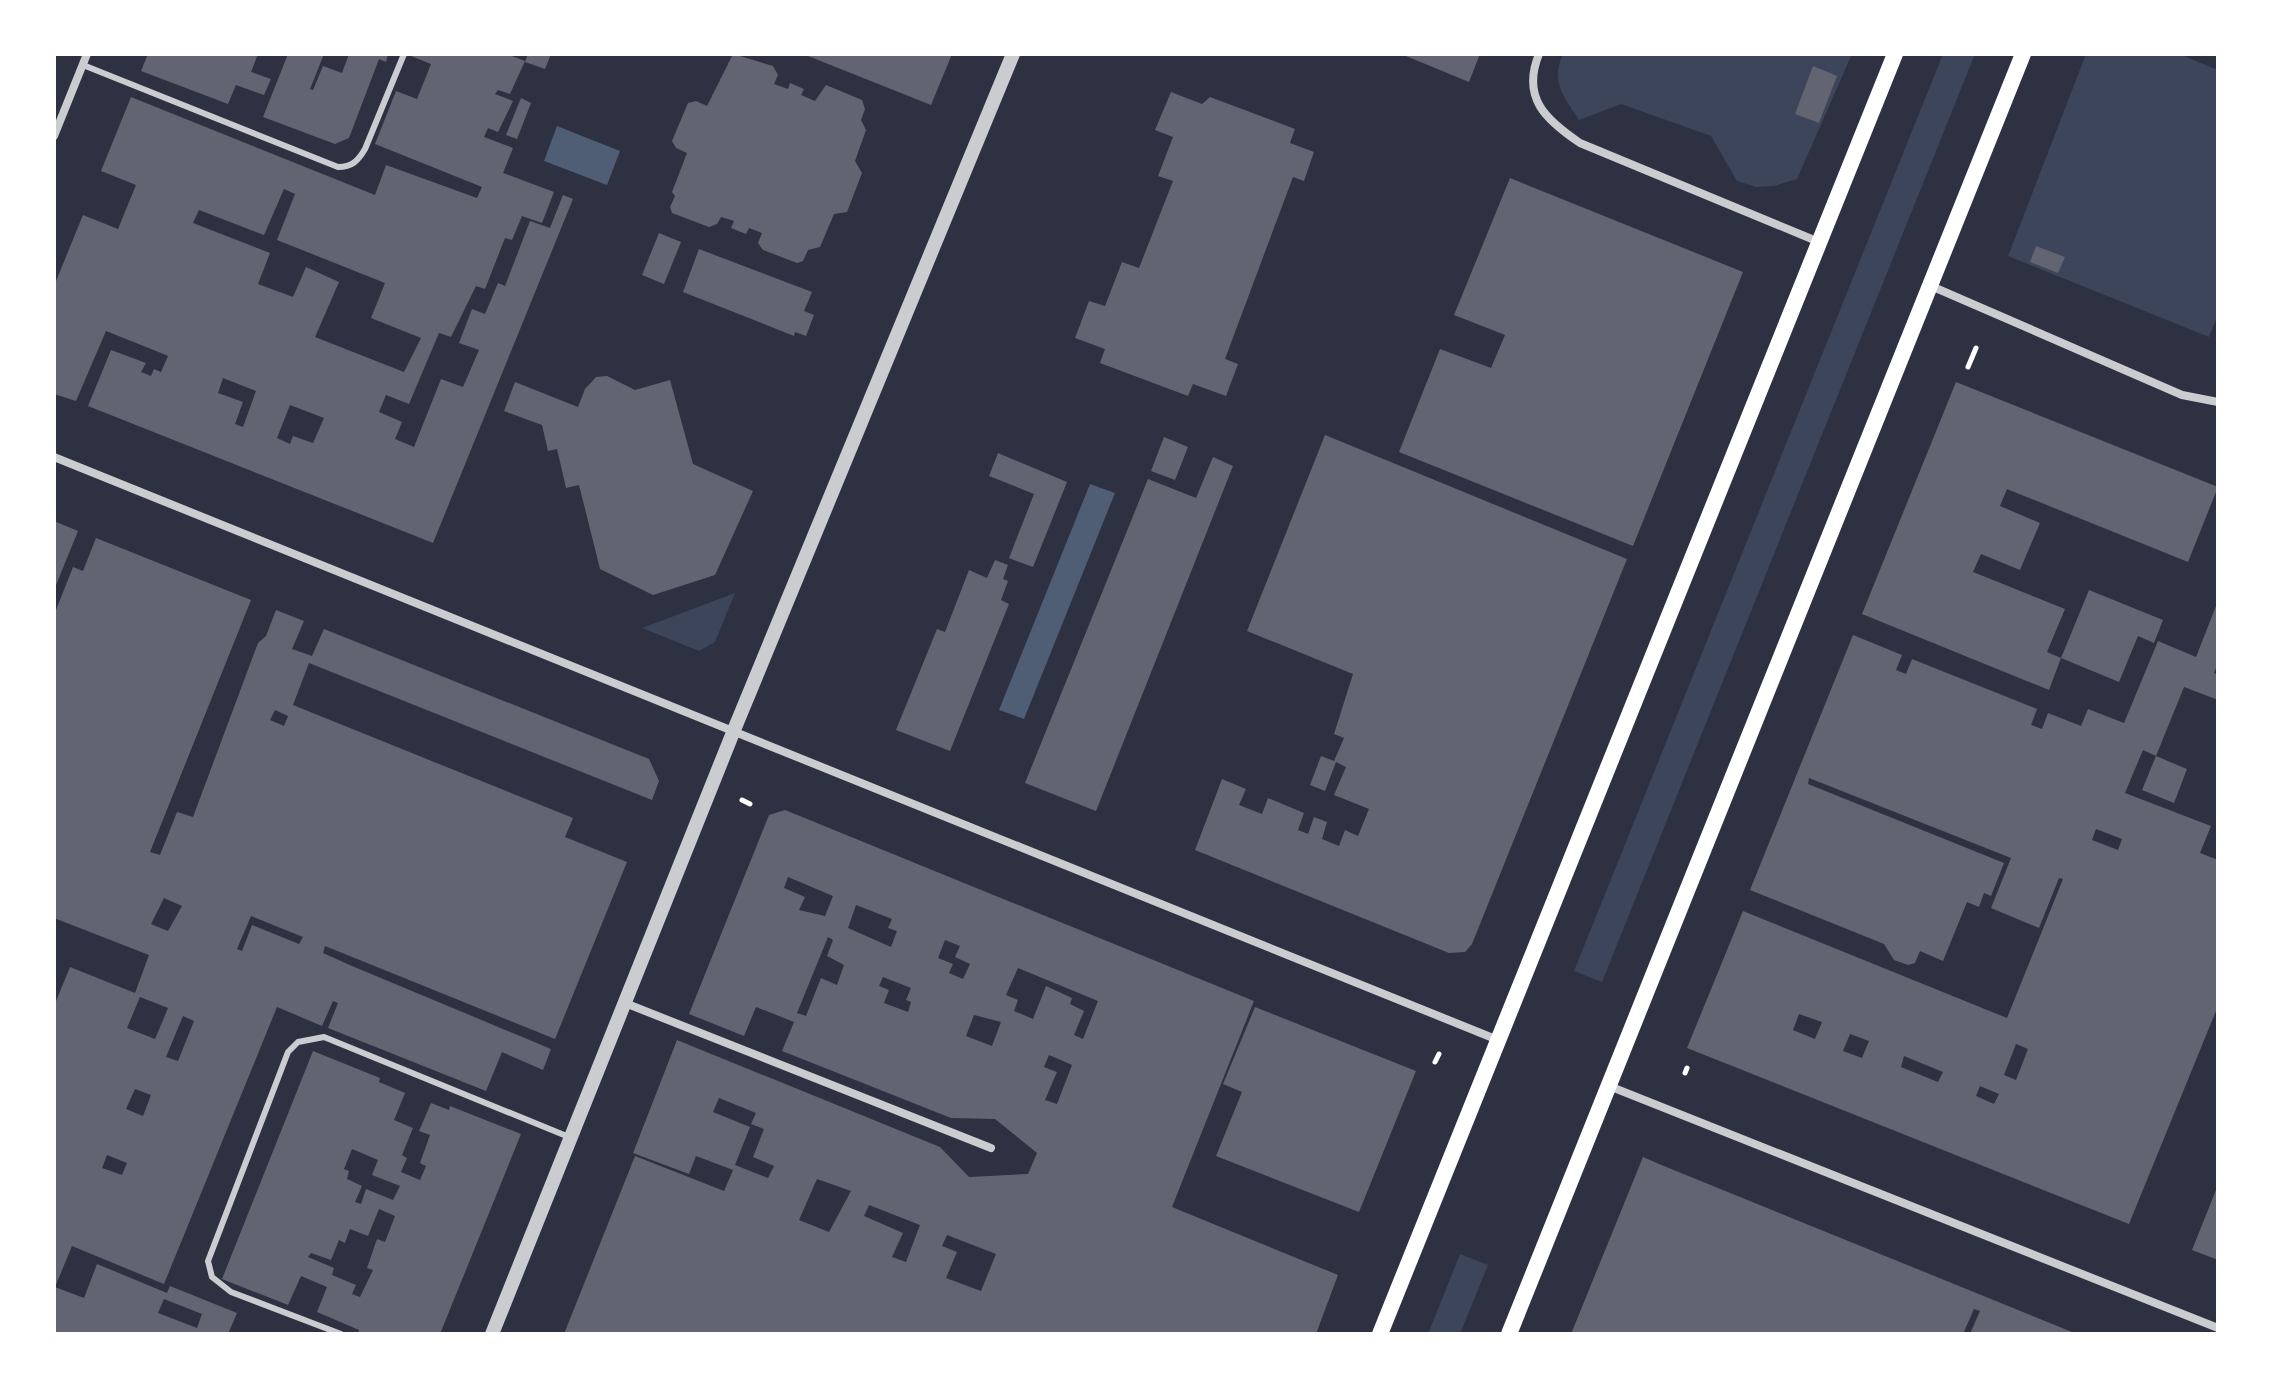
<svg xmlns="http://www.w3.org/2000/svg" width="2272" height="1388" font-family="'Exo 2',sans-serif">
	<rect width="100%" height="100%" fill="#2d3142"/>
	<!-- green -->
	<g fill="#3c4559">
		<path d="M 1563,54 L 1852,54 L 1797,179 L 1774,186 L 1756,187 L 1737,181 L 1711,136 L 1621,104 L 1579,120 C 1564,97 1550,81 1563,54 Z"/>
		<path d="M 1943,54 L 1975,54 L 1602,982 L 1574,971 Z"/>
		<path d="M 2086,54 L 2179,54 L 2218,70 L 2218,314 L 2209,337 L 2008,256 Z"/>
		<path d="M 735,593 L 715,642 L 699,651 L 642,628 Z"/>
		<path d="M 1460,1254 L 1488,1265 L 1460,1334 L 1428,1334 Z"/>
	</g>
	<!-- water -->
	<g fill="#4f5d75">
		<path d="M 557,126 L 620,151 L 607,185 L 544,161 Z"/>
		<path d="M 1090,484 L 1115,493 L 1024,719 L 999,710 Z"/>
	</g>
	<!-- building -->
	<g fill="#626471" fill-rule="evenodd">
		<path d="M 148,54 L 258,54 L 251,72 L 271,79 L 264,95 L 236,85 L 228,104 L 141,71 Z"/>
		<path d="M 288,54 L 324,54 L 310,89 L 313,90 L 323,66 L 342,73 L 349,54 L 388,54 L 386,62 L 379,59 L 349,138 L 335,144 L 263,117 Z"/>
		<path d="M 406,54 L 507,54 L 525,61 L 510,94 L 498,90 L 495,94 L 513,101 L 498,132 L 488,128 L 484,137 L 513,148 L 503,173 L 554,192 L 542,223 L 522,216 L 512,240 L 505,238 L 485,289 L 476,286 L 451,337 L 439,333 L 409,404 L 386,395 L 379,412 L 402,422 L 395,439 L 414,447 L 441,379 L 463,387 L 479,350 L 459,343 L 472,309 L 485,314 L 498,283 L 505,286 L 530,221 L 550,228 L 563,195 L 573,199 L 433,543 L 88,406 L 111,350 L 146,363 L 141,372 L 151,376 L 154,369 L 161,372 L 168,356 L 161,353 L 106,331 L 76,401 L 54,394 L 54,286 L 83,215 L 118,229 L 136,185 L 101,171 L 131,97 L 375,195 L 386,165 L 477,198 L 482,187 L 375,144 L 396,91 L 417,99 L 431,64 ZM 284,189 L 295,194 L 277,240 L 385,283 L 371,318 L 421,338 L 404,372 L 315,337 L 339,282 L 306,267 L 293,297 L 258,284 L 270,253 L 193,223 L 199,210 L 264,235 ZM 223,378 L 256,391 L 243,427 L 235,424 L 243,402 L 218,393 ZM 290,405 L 324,418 L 313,443 L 293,436 L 290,444 L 277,438 Z"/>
		<path d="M 528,54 L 551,54 L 545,69 L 525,62 Z"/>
		<path d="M 733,54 L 773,66 L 778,75 L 774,84 L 788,89 L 790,83 L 804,89 L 801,95 L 815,101 L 826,85 L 862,100 L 865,109 L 861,120 L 866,130 L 855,161 L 862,173 L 847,212 L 834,214 L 820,247 L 808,250 L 803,261 L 797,263 L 763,250 L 758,243 L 762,233 L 749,228 L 746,234 L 731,228 L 734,221 L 721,217 L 717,224 L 709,227 L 672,213 L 670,207 L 675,196 L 672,192 L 687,153 L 676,148 L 672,141 L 688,103 L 696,101 L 707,106 Z"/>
		<path d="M 803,54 L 952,54 L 931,105 Z"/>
		<path d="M 1401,54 L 1480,54 L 1469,82 Z"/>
		<path d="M 1813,66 L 1837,76 L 1819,123 L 1795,114 Z"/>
		<path d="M 1171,92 L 1202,104 L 1210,97 L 1295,129 L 1290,143 L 1314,152 L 1304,181 L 1293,177 L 1225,359 L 1238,364 L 1226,396 L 1193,384 L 1188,396 L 1100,363 L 1105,349 L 1075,338 L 1089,301 L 1105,306 L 1122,262 L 1139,268 L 1173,181 L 1158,176 L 1173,137 L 1155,130 Z"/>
		<path d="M 521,98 L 531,103 L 517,139 L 506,135 Z"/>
		<path d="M 1510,178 L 1743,272 L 1633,546 L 1399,452 L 1440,349 L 1491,368 L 1505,335 L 1454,315 Z"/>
		<path d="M 659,233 L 681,242 L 664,284 L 642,275 Z"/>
		<path d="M 2036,246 L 2065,257 L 2058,273 L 2030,262 Z"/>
		<path d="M 699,249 L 812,292 L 804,311 L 814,315 L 806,336 L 795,332 L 794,336 L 683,292 Z"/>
		<path d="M 607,376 L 635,390 L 670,380 L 693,464 L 753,491 L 715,575 L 653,595 L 600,569 L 579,485 L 566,488 L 557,449 L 548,451 L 542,425 L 504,411 L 515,382 L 578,407 L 585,389 L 596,377 Z"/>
		<path d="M 1956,382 L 2218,487 L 2188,562 L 2007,489 L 2000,506 L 2040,523 L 2020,570 L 1981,554 L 1973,572 L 2065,609 L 2047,652 L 2061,658 L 2049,690 L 1862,614 Z"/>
		<path d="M 1325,435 L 1627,559 L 1472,944 L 1465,952 L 1449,953 L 1195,850 L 1222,779 L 1246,789 L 1239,805 L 1262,814 L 1268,798 L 1304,813 L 1298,830 L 1308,834 L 1314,817 L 1327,822 L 1322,839 L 1339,846 L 1345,830 L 1358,836 L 1369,809 L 1334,795 L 1346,767 L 1336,762 L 1325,791 L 1310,785 L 1321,756 L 1334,761 L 1344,738 L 1334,734 L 1353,674 L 1247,631 Z"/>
		<path d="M 1164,437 L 1188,447 L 1175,480 L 1151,471 Z"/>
		<path d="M 998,453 L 1067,482 L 1033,567 L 1009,558 L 1034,494 L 989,476 Z"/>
		<path d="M 1213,457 L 1233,466 L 1096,811 L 1025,783 L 1148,479 L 1196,498 Z"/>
		<path d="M 54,521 L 78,531 L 54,590 Z"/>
		<path d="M 96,538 L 251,600 L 150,852 L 160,855 L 177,812 L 193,817 L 258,643 L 266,636 L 276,610 L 304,621 L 292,649 L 312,656 L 324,629 L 649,759 L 659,781 L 652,800 L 309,663 L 293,705 L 573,818 L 565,837 L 627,862 L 555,1039 L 325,946 L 323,953 L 352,966 L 551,1049 L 543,1070 L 502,1052 L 486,1091 L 328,1028 L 338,1003 L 333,1001 L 322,1026 L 277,1007 L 164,1284 L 72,1246 L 55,1287 L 84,1298 L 97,1264 L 167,1293 L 170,1286 L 237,1313 L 228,1334 L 54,1334 L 54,1006 L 70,967 L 135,993 L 149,955 L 54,918 L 54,615 L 73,567 L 83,571 ZM 275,710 L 288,716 L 284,726 L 270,720 ZM 164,898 L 182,906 L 168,931 L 151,924 ZM 251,916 L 303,937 L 299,944 L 252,925 L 242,951 L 237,949 ZM 140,997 L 168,1008 L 155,1039 L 127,1028 ZM 183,1016 L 194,1021 L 178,1061 L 166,1057 ZM 135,1089 L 151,1095 L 143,1116 L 126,1109 ZM 107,1155 L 127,1163 L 122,1175 L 102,1168 ZM 164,1299 L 202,1314 L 197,1328 L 158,1313 Z"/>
		<path d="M 995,560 L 1008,565 L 1003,579 L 1008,581 L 1001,600 L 1009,604 L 950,751 L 896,730 L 937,629 L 945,632 L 969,570 L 987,578 Z"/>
		<path d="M 2089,590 L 2163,620 L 2154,643 L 2138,636 L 2119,682 L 2061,658 Z"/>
		<path d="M 2218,601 L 2218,663 L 2214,673 L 2218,675 L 2218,700 L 2184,687 L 2156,756 L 2143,750 L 2125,793 L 2211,826 L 2200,853 L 2218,860 L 2218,1006 L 2129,1224 L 1687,1048 L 1743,911 L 2007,1018 L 2063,879 L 2059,878 L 2039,928 L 1991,908 L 2011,858 L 1809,778 L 1808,784 L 2004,863 L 1991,896 L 1984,893 L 1979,907 L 1967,902 L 1943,961 L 1920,951 L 1915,963 L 1908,965 L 1894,960 L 1884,944 L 1750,890 L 1853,635 L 1902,655 L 1896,670 L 1906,674 L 1912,659 L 2037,709 L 2031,725 L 2042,729 L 2048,713 L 2081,726 L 2088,709 L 2124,723 L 2158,641 L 2196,657 ZM 2096,829 L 2122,839 L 2118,850 L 2092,840 ZM 1799,1014 L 1822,1022 L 1815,1039 L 1793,1030 ZM 1850,1034 L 1869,1041 L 1862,1058 L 1843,1051 ZM 2016,1044 L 2028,1049 L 2016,1080 L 2004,1075 ZM 1904,1056 L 1943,1072 L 1938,1082 L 1901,1067 ZM 1980,1086 L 1999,1094 L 1994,1104 L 1976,1096 Z"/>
		<path d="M 2156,756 L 2187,769 L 2174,803 L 2142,790 Z"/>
		<path d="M 785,810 L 1254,1001 L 1172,1207 L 1338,1275 L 1316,1334 L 564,1334 L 635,1156 L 724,1191 L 733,1170 L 696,1156 L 689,1174 L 633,1153 L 677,1040 L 940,1147 L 969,1177 L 1028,1174 L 1037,1153 L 995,1119 L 951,1118 L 782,1051 L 794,1022 L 756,1007 L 744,1036 L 689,1014 L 769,815 ZM 788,877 L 833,896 L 825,916 L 799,910 L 805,897 L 784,888 ZM 856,905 L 892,919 L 888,928 L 897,931 L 891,947 L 848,928 ZM 828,937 L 833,940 L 827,956 L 844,965 L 837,985 L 821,978 L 806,1016 L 797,1013 ZM 945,940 L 960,946 L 955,957 L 970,964 L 963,979 L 949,973 L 953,964 L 938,958 ZM 1018,968 L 1098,1001 L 1083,1039 L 1074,1035 L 1084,1011 L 1070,1004 L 1072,998 L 1046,986 L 1033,1019 L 1014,1011 L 1018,1000 L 1006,995 ZM 883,977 L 911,988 L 906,1000 L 911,1002 L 908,1012 L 884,1003 L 889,990 L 879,986 ZM 974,1015 L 1001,1022 L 992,1046 L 966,1036 ZM 1049,1055 L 1072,1065 L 1057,1104 L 1045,1100 L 1057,1072 L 1044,1067 ZM 719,1098 L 756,1113 L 751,1124 L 764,1129 L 753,1157 L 774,1166 L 768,1178 L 735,1165 L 750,1127 L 713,1112 ZM 817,1179 L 851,1191 L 829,1232 L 799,1220 ZM 869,1205 L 920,1225 L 906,1262 L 892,1257 L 903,1233 L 864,1216 ZM 947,1235 L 996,1254 L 981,1291 L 946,1278 L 957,1252 L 942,1246 Z"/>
		<path d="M 1255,1007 L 1416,1071 L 1359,1212 L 1216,1156 L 1242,1092 L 1223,1084 Z"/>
		<path d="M 313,1051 L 380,1078 L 379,1082 L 405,1093 L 394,1120 L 413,1128 L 402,1155 L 407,1158 L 401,1172 L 420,1180 L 426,1166 L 420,1163 L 430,1135 L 419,1131 L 431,1103 L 449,1110 L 450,1106 L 521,1134 L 440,1334 L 358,1333 L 359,1330 L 317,1312 L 327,1287 L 301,1276 L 288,1305 L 222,1279 ZM 352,1149 L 378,1160 L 372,1175 L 400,1186 L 393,1200 L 366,1189 L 361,1204 L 355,1202 L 362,1186 L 347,1179 L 349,1171 L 344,1169 ZM 379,1209 L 395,1216 L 385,1242 L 377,1239 L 367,1268 L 373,1270 L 360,1297 L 352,1294 L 356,1285 L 332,1275 L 334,1268 L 308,1257 L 311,1253 L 331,1260 L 339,1240 L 345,1243 L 350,1229 L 368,1236 Z"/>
		<path d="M 1643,1157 L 1659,1164 L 2077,1334 L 1970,1334 L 1980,1311 L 1974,1309 L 1963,1334 L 1571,1334 Z"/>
		<path d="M 2218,1185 L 2218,1260 L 2192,1250 Z"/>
	</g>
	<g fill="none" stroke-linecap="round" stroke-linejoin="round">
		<!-- path -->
		<g stroke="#fff" stroke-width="5">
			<path d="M 1968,367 L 1976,348"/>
			<path d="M 742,800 L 750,804"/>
			<path d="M 1435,1062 L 1439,1054"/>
			<path d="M 1685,1073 L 1687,1068"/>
		</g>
		<!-- service -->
		<g stroke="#caccd0" stroke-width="6">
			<path d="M 83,65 L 338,167 C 352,167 358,161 365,149 L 404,54"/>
			<path d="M 341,1334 L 231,1292 L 212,1277 L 208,1261 L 288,1052 L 298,1042 L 324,1037 L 569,1137"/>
		</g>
		<!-- minor -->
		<g stroke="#caccd0" stroke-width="8">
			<path d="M 1539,54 C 1521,98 1546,120 1580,143 L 1819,242"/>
			<path d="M 54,136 L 87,54"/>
			<path d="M 1931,286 L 2182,395 L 2218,402"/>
			<path d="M 54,457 L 1498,1040"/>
			<path d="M 625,1003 L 991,1148"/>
			<path d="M 1609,1086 L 2218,1328"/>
		</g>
		<!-- tertiary -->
		<path stroke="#caccd0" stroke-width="14" d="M 492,1334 L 734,730 L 1013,54"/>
		<!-- secondary -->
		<g stroke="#fff" stroke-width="16">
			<path d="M 1380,1334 L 1895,54"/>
			<path d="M 1509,1334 L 2023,54"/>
		</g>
	</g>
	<!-- border -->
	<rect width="2272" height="1388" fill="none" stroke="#ffffff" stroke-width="112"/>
</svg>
